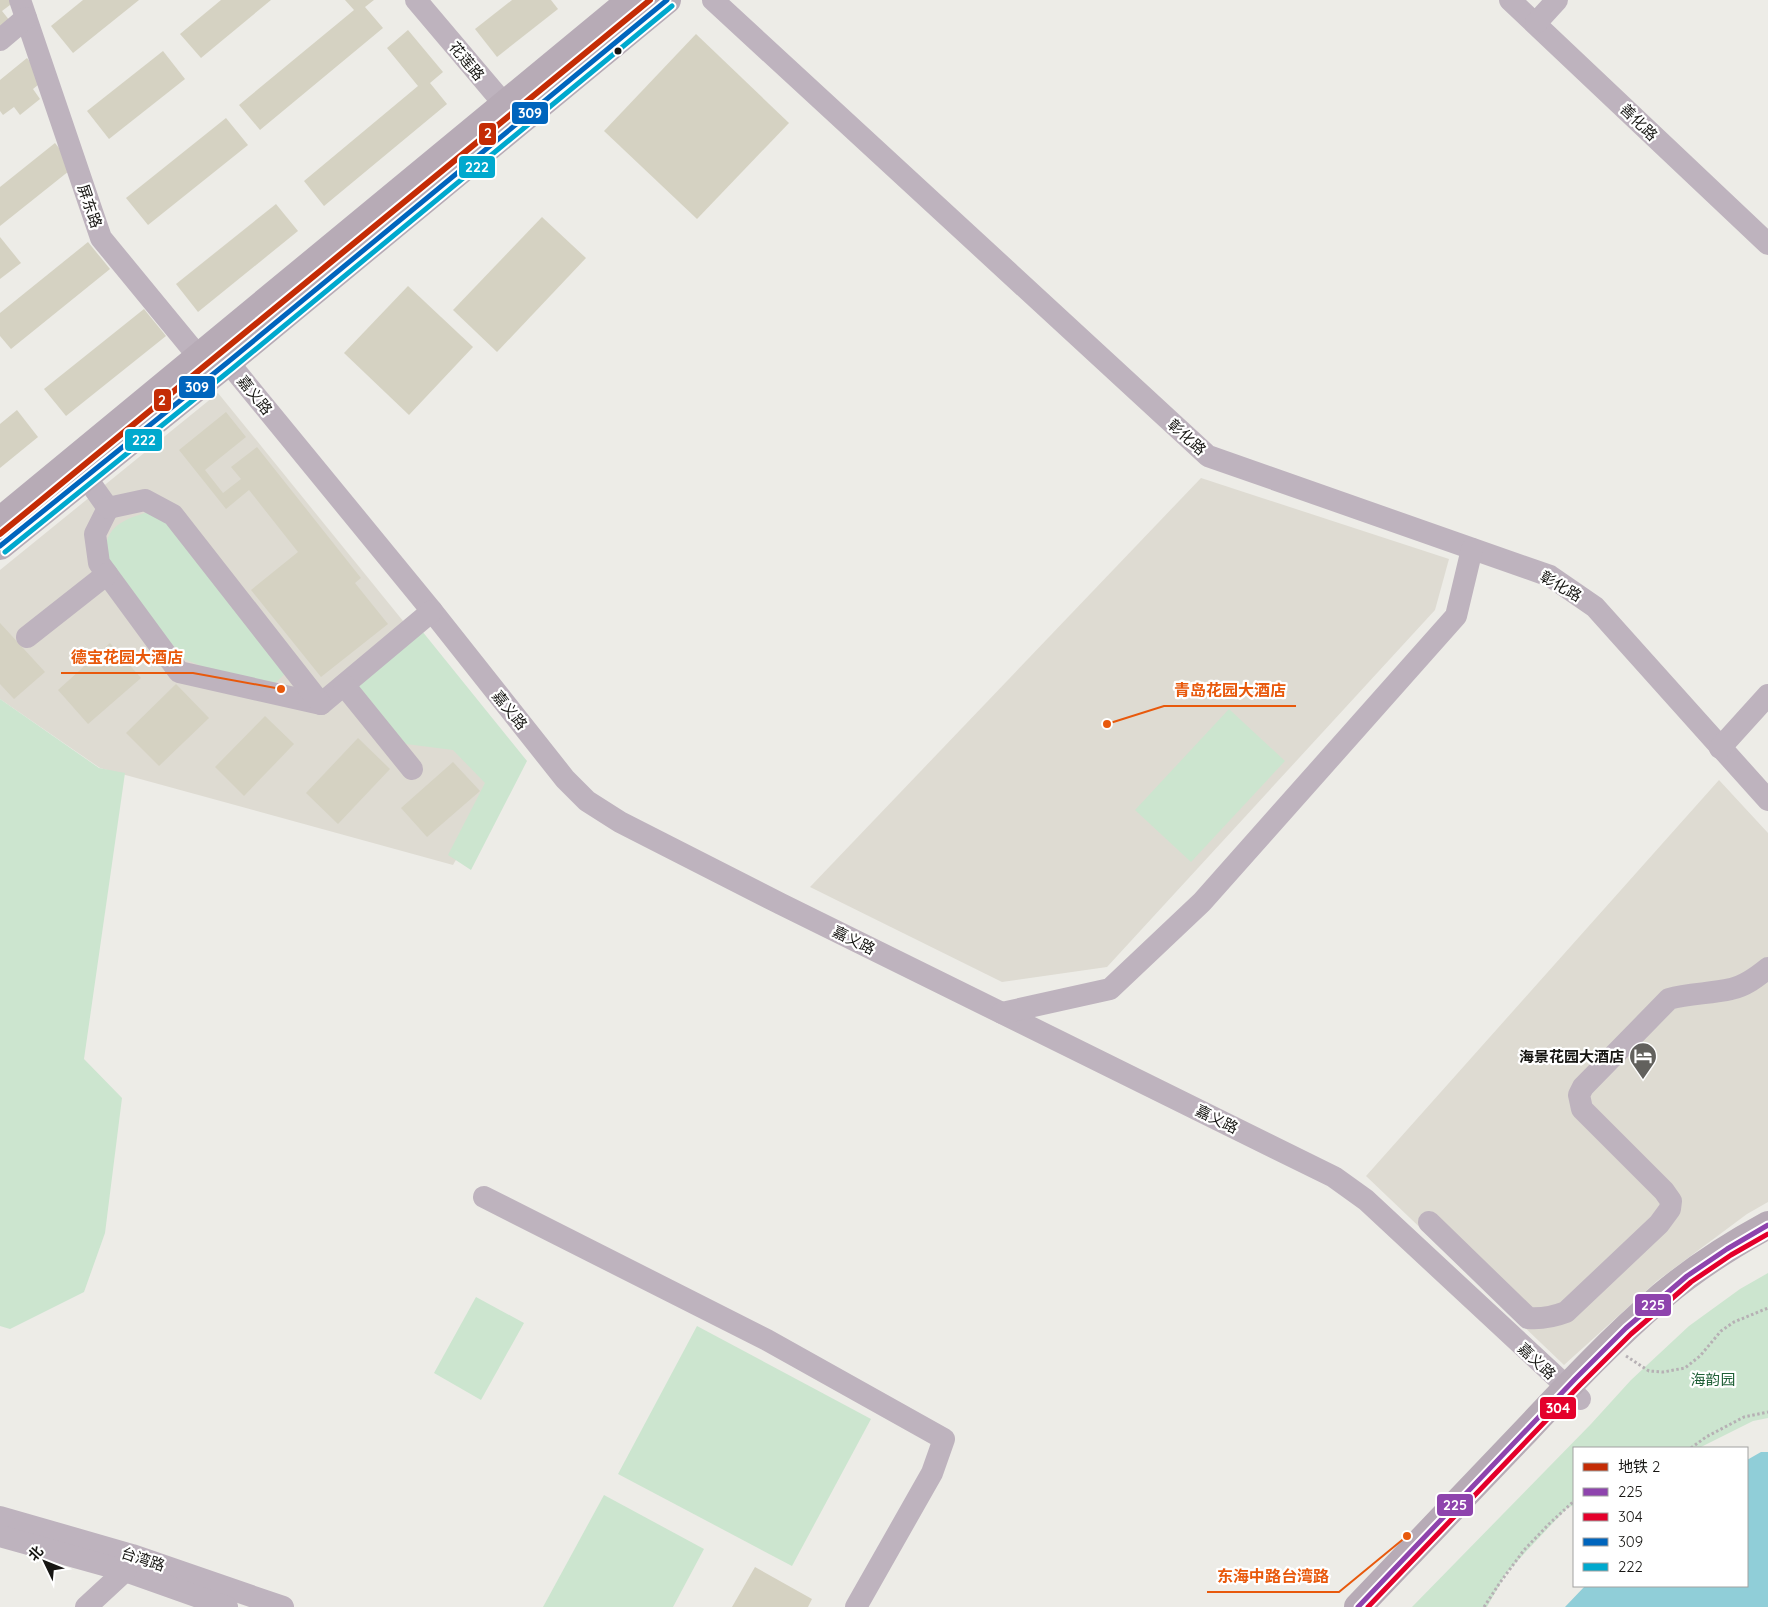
<svg xmlns="http://www.w3.org/2000/svg" width="1768" height="1607" font-family="Quicksand,'Noto Sans SC',sans-serif">
	<rect width="100%" height="100%" fill="#edece7"/>
	<!-- built -->
	<g fill="#dedbd2">
		<path d="M 218,393 L 412,632 L 513,760 L 453,865 L 100,768 L 0,699 L 0,570 Z"/>
		<path d="M 1201,478 L 1449,559 L 1435,610 L 1107,967 L 1002,982 L 810,887 Z"/>
		<path d="M 1719,780 L 1768,833 L 1768,1202 L 1747,1214 L 1657,1281 L 1564,1365 L 1366,1176 Z"/>
	</g>
	<!-- green -->
	<g fill="#cce5cf">
		<path d="M 151,511 L 168,521 L 285,674 L 265,692 L 184,659 L 105,561 C 103,526 122,520 151,511 Z"/>
		<path d="M 422,631 L 527,761 L 471,870 L 448,855 L 485,783 L 453,750 L 406,744 L 357,686 Z"/>
		<path d="M 0,699 L 99,768 L 125,773 L 84,1059 L 122,1098 L 105,1233 L 84,1292 L 10,1329 L 0,1326 Z"/>
		<path d="M 1229,709 L 1285,761 L 1191,862 L 1135,810 Z"/>
		<path d="M 1768,1273 L 1768,1418 L 1753,1421 L 1699,1448 L 1574,1448 L 1574,1505 L 1567,1508 L 1506,1573 L 1487,1607 L 1412,1607 L 1591,1424 L 1631,1380 L 1689,1326 L 1740,1289 Z"/>
		<path d="M 476,1297 L 524,1323 L 481,1400 L 434,1373 Z"/>
		<path d="M 697,1326 L 871,1419 L 792,1566 L 618,1474 Z"/>
		<path d="M 604,1495 L 704,1549 L 673,1607 L 543,1607 Z"/>
	</g>
	<!-- water -->
	<path fill="#90ced8" d="M 1761,1452 L 1768,1452 L 1768,1607 L 1565,1607 L 1585,1586 L 1747,1586 L 1747,1460 Z"/>
	<!-- building -->
	<g fill="#d5d2c2">
		<path d="M 0,0 L 12,0 L 14,2 L 2,11 L 10,21 L 0,29 Z"/>
		<path d="M 83,0 L 139,0 L 73,53 L 51,26 Z"/>
		<path d="M 221,0 L 271,0 L 201,58 L 180,34 Z"/>
		<path d="M 345,0 L 374,0 L 365,7 L 383,28 L 260,130 L 239,105 L 354,10 Z"/>
		<path d="M 512,0 L 551,0 L 558,9 L 497,57 L 475,29 Z"/>
		<path d="M 408,30 L 443,72 L 430,83 L 447,104 L 324,206 L 304,181 L 418,86 L 387,48 Z"/>
		<path d="M 696,34 L 789,123 L 697,219 L 604,131 Z"/>
		<path d="M 163,51 L 185,79 L 109,139 L 87,111 Z"/>
		<path d="M 27,58 L 44,80 L 33,89 L 40,99 L 20,115 L 14,107 L 3,115 L 0,111 L 0,80 Z"/>
		<path d="M 226,118 L 248,145 L 148,225 L 126,198 Z"/>
		<path d="M 55,143 L 74,167 L 0,226 L 0,187 Z"/>
		<path d="M 276,204 L 298,231 L 198,312 L 176,284 Z"/>
		<path d="M 542,217 L 586,258 L 497,352 L 453,310 Z"/>
		<path d="M 0,237 L 21,263 L 0,279 Z"/>
		<path d="M 88,242 L 110,269 L 11,349 L 0,336 L 0,313 Z"/>
		<path d="M 408,286 L 473,347 L 409,415 L 344,353 Z"/>
		<path d="M 144,309 L 166,336 L 66,416 L 44,389 Z"/>
		<path d="M 17,410 L 38,437 L 0,468 L 0,424 Z"/>
		<path d="M 226,412 L 246,437 L 205,470 L 223,493 L 241,479 L 231,467 L 257,447 L 361,578 L 355,583 L 388,624 L 321,677 L 251,590 L 298,552 L 249,490 L 226,509 L 179,450 Z"/>
		<path d="M 0,623 L 45,672 L 14,699 L 0,684 Z"/>
		<path d="M 110,643 L 141,678 L 88,724 L 58,690 Z"/>
		<path d="M 176,684 L 209,718 L 159,766 L 126,733 Z"/>
		<path d="M 265,716 L 294,744 L 244,796 L 215,767 Z"/>
		<path d="M 358,738 L 390,769 L 338,824 L 306,793 Z"/>
		<path d="M 453,762 L 480,791 L 427,837 L 401,808 Z"/>
		<path d="M 755,1567 L 812,1599 L 808,1607 L 732,1607 Z"/>
	</g>
	<g fill="none" stroke-linecap="round" stroke-linejoin="round">
		<!-- path -->
		<g stroke="#b6b0b4" stroke-width="3" stroke-dasharray="2.5 2.5" stroke-linecap="butt">
			<path d="M 1626,1356 L 1649,1371 L 1663,1372 L 1685,1368 L 1700,1356 L 1721,1331 L 1734,1322 L 1768,1308"/>
			<path d="M 1691,1448 L 1706,1437 L 1744,1417 L 1768,1412"/>
			<path d="M 1484,1607 L 1499,1584 L 1524,1550 L 1549,1524 L 1574,1501"/>
		</g>
		<!-- minor -->
		<g stroke="#beb3be" stroke-width="22">
			<path d="M 20,0 L 101,238 L 198,356 L 228,362 L 432,611 L 565,779 L 587,801 L 620,822 L 781,904 L 1334,1177 L 1366,1200 L 1580,1399"/>
			<path d="M 416,0 L 515,117"/>
			<path d="M 713,0 L 1208,456 L 1550,576 L 1595,607 L 1768,800"/>
			<path d="M 1510,0 L 1768,244"/>
			<path d="M 1536,23 L 1557,0"/>
			<path d="M 0,40 L 26,18"/>
			<path d="M 76,463 L 108,508 L 95,534 L 99,563 L 179,672 L 321,704 L 432,611"/>
			<path d="M 108,508 L 145,500 L 173,515 L 321,704"/>
			<path d="M 27,637 L 107,574"/>
			<path d="M 344,685 L 412,769"/>
			<path d="M 1720,748 L 1768,695"/>
			<path d="M 1002,1013 L 1110,989 L 1202,902 L 1456,616 L 1472,549"/>
			<path d="M 484,1197 L 767,1340 L 944,1439 L 932,1473 L 856,1607"/>
			<path d="M 1429,1222 L 1528,1318 C 1541,1319 1553,1317 1566,1312 L 1659,1224 L 1670,1209 L 1671,1201 L 1664,1191 L 1582,1109 L 1579,1095 L 1583,1087 L 1669,999 C 1689,993 1710,994 1731,989 C 1745,986 1757,977 1768,968"/>
			<path d="M 0,1517 L 132,1555 L 283,1607"/>
			<path d="M 0,1536 L 125,1571 L 227,1607"/>
			<path d="M 86,1607 L 125,1571 L 129,1561"/>
		</g>
		<!-- major -->
		<g stroke="#b7abb6" stroke-width="28">
			<path d="M 0,521 L 631,0"/>
			<path d="M 0,546 L 228,362 L 667,0"/>
			<path d="M 1358,1607 C 1414,1549 1469,1490 1525,1432 C 1569,1385 1613,1338 1662,1296 C 1694,1269 1731,1245 1768,1225"/>
		</g>
		<!-- bus-1 casing -->
		<g stroke="#fff" stroke-width="9">
			<path id="bus-1" d="M 1358,1607 L 1575,1379 L 1626,1328 L 1687,1276 L 1727,1249 L 1768,1225"/>
		</g>
		<!-- bus-2 casing -->
		<g stroke="#fff" stroke-width="9">
			<path id="bus-2" d="M 1368,1607 L 1580,1385 L 1631,1334 L 1691,1282 L 1731,1255 L 1768,1234"/>
		</g>
		<!-- bus-3 casing -->
		<g stroke="#fff" stroke-width="9">
			<path id="bus-3" d="M 0,546 L 228,362 L 667,0"/>
		</g>
		<!-- bus-4 casing -->
		<g stroke="#fff" stroke-width="9">
			<path id="bus-4" d="M 5,552 L 233,368 L 672,6"/>
		</g>
		<!-- bus-1 -->
		<use href="#bus-1" stroke="#8e44ad" stroke-width="5"/>
		<!-- bus-2 -->
		<use href="#bus-2" stroke="#e4002b" stroke-width="5"/>
		<!-- bus-3 -->
		<use href="#bus-3" stroke="#0065bd" stroke-width="5"/>
		<!-- bus-4 -->
		<use href="#bus-4" stroke="#00a9ce" stroke-width="5"/>
		<!-- metro-1 casing -->
		<g stroke="#fff" stroke-width="10">
			<path id="metro-1" d="M 0,534 L 650,0"/>
		</g>
		<!-- metro-1 -->
		<use href="#metro-1" stroke="#c42c05" stroke-width="6"/>
	</g>
	<!-- icons -->
	<defs>
		<g id="hotel-pin" transform="scale(1.4375)"><path d="M0 17L-7.5 6A9.5 9.5 0 1 1 7.5 6Z" fill="#62615d" stroke="#fff"/><path d="M-6-4.5h1.5V1H6V5H4.5V3h-9V5H-6ZM-4 0a1.8 1.8 0 1 1 3.6 0ZM.5 0V-2.5h3Q6-2.5 6 0Z" fill="#fff"/></g>
	</defs>
	<g fill-rule="evenodd">
		<use href="#hotel-pin" x="1643" y="1056"/>
	</g>
	<!-- markers -->
	<circle fill="#171613" stroke="#fff" stroke-width="2" cx="618" cy="51" r="4.5"/>
	<g text-anchor="middle" dominant-baseline="central" stroke-width="4.5" stroke-linejoin="round" paint-order="stroke">
		<!-- street labels -->
		<g font-size="15" fill="#171613" stroke="#fff">
			<text transform="translate(467 61) rotate(50)">花莲路</text>
			<text transform="translate(1639 122) rotate(44)">善化路</text>
			<text transform="translate(90 206) rotate(71)">屏东路</text>
			<text transform="translate(255 395) rotate(51)">嘉义路</text>
			<text transform="translate(1187 437) rotate(42)">彰化路</text>
			<text transform="translate(1561 586) rotate(30)">彰化路</text>
			<text transform="translate(510 710) rotate(51)">嘉义路</text>
			<text transform="translate(854 940) rotate(26)">嘉义路</text>
			<text transform="translate(1217 1119) rotate(26)">嘉义路</text>
			<text transform="translate(1537 1361) rotate(43)">嘉义路</text>
			<text transform="translate(143 1559) rotate(18)">台湾路</text>
		</g>
		<!-- poi labels -->
		<g font-size="15" font-weight="bold" fill="#171613" stroke="#fff" text-anchor="end">
			<text x="1624" y="1056">海景花园大酒店</text>
		</g>
		<!-- park labels -->
		<g font-size="15" fill="#1d5e35" stroke="#fff">
			<text x="1713" y="1379">海韵园</text>
		</g>
	</g>
	<!-- callouts -->
	<path fill="none" stroke="#e8590c" stroke-width="2" d="M281 689L193 673H61M1107 724L1164 706H1296M1407 1536L1339 1592H1207"/>
	<g fill="#e8590c" stroke="#fff" stroke-width="2">
		<circle cx="281" cy="689" r="5"/>
		<circle cx="1107" cy="724" r="5"/>
		<circle cx="1407" cy="1536" r="5"/>
	</g>
	<g font-size="16" text-anchor="middle" font-weight="bold" fill="#e8590c" stroke="#fff" stroke-width="4.5" stroke-linejoin="round" paint-order="stroke">
		<text x="127" y="663">德宝花园大酒店</text>
		<text x="1230" y="696">青岛花园大酒店</text>
		<text x="1273" y="1582">东海中路台湾路</text>
	</g>
	<g stroke="#fff" stroke-width="2">
		<rect x="511" y="101" width="38" height="24" rx="5" fill="#0065bd"/>
		<rect x="478" y="122" width="19" height="24" rx="5" fill="#c42c05"/>
		<rect x="458" y="155" width="38" height="24" rx="5" fill="#00a9ce"/>
		<rect x="178" y="375" width="38" height="24" rx="5" fill="#0065bd"/>
		<rect x="153" y="388" width="19" height="24" rx="5" fill="#c42c05"/>
		<rect x="124" y="428" width="39" height="24" rx="5" fill="#00a9ce"/>
		<rect x="1634" y="1293" width="38" height="24" rx="5" fill="#8e44ad"/>
		<rect x="1539" y="1396" width="38" height="24" rx="5" fill="#e4002b"/>
		<rect x="1436" y="1493" width="38" height="24" rx="5" fill="#8e44ad"/>
	</g>
	<g font-size="14" text-anchor="middle" font-weight="bold" fill="#fff">
		<text x="530" y="118">309</text>
		<text x="488" y="138">2</text>
		<text x="477" y="172">222</text>
		<text x="197" y="392">309</text>
		<text x="162" y="405">2</text>
		<text x="144" y="445">222</text>
		<text x="1653" y="1310">225</text>
		<text x="1558" y="1413">304</text>
		<text x="1455" y="1510">225</text>
	</g>
	<!-- legend -->
	<rect x="1573" y="1447" width="175" height="140" fill="#ffffff" stroke="#a2a2a1"/>
	<rect x="1583" y="1463" width="25" height="8" fill="#c42c05" stroke="#a2a2a1"/>
	<text x="1618" y="1472" font-size="15" fill="#171613">地铁 2</text>
	<rect x="1583" y="1488" width="25" height="8" fill="#8e44ad" stroke="#a2a2a1"/>
	<text x="1618" y="1497" font-size="15" fill="#171613">225</text>
	<rect x="1583" y="1513" width="25" height="8" fill="#e4002b" stroke="#a2a2a1"/>
	<text x="1618" y="1522" font-size="15" fill="#171613">304</text>
	<rect x="1583" y="1538" width="25" height="8" fill="#0065bd" stroke="#a2a2a1"/>
	<text x="1618" y="1547" font-size="15" fill="#171613">309</text>
	<rect x="1583" y="1563" width="25" height="8" fill="#00a9ce" stroke="#a2a2a1"/>
	<text x="1618" y="1572" font-size="15" fill="#171613">222</text>
	<!-- north arrow -->
	<g transform="translate(45 1562) rotate(313)" stroke="#ffffff" stroke-width="4" paint-order="stroke">
	<path d="M0-4L9 19L0 12L-9 19Z" fill="#171613"/>
	<text y="-8" font-size="14" font-weight="bold" text-anchor="middle" fill="#171613">北</text>
	</g>
</svg>
